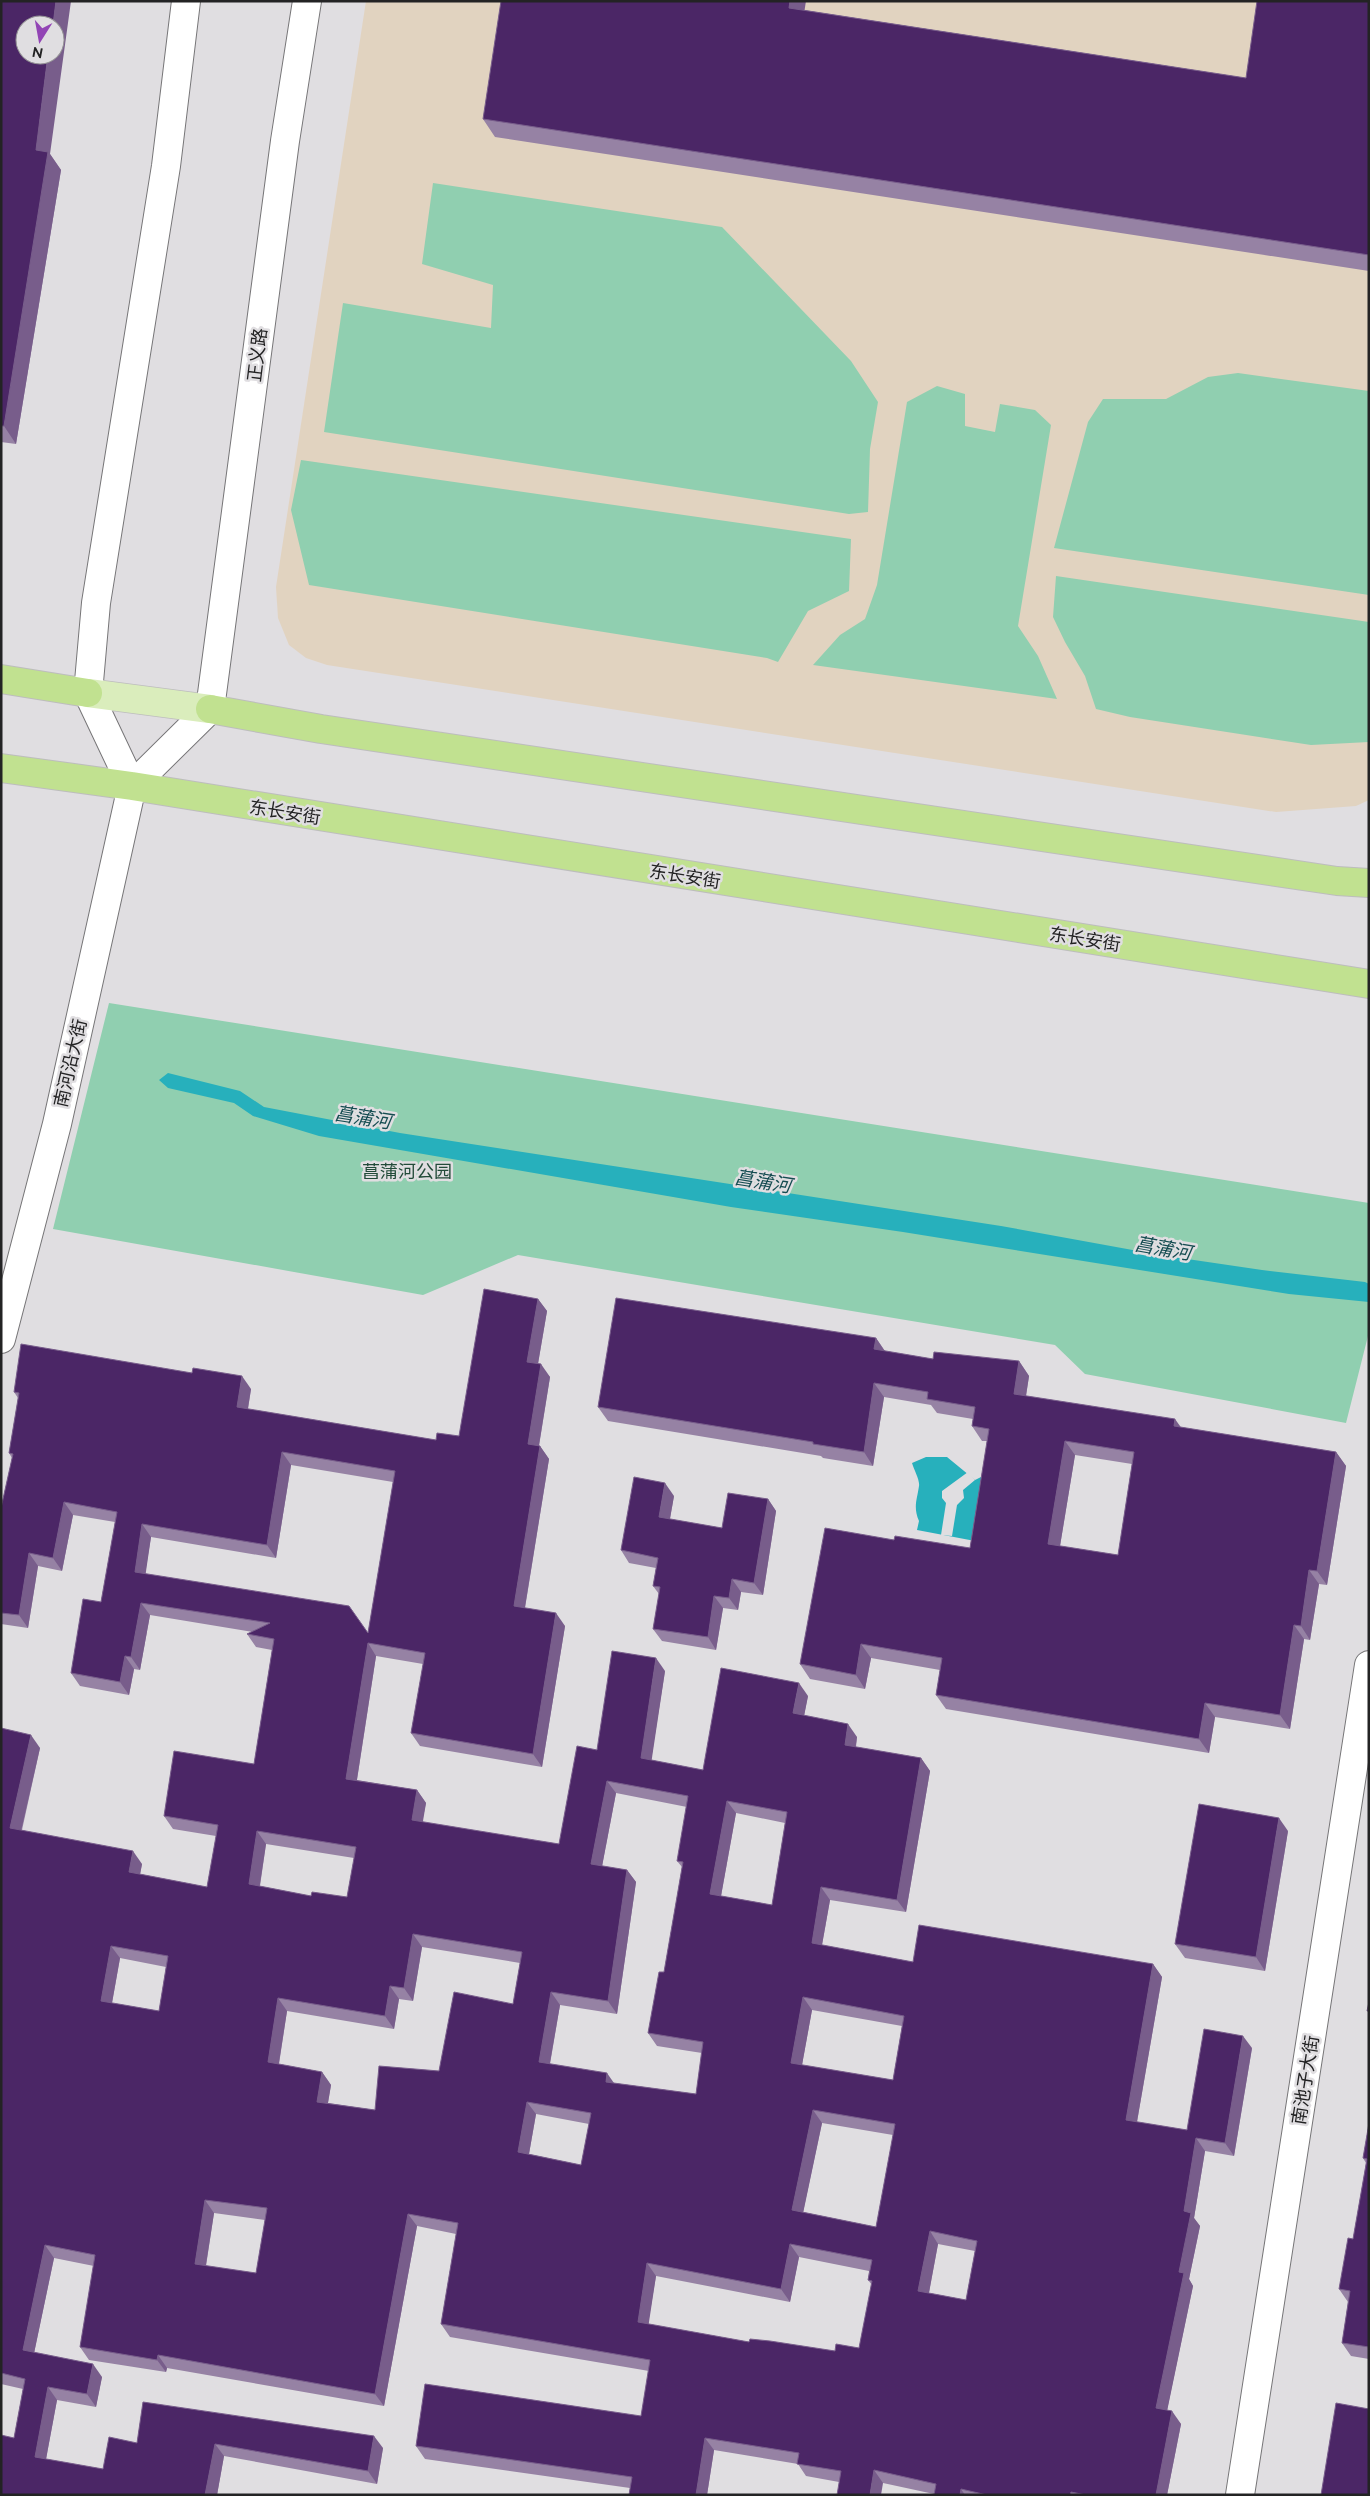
<svg xmlns="http://www.w3.org/2000/svg" width="1370" height="2496" font-family="Raleway,'Noto Sans SC',sans-serif">
	<rect width="100%" height="100%" fill="#e0dee1"/>
	<!-- commercial -->
	<path fill="#e1d3c0" d="M 366,1 L 1369,1 L 1369,800 L 1356,806 L 1276,812 L 327,665 L 306,658 L 289,645 L 278,618 L 276,587 Z"/>
	<!-- green -->
	<g fill="#90cfb0">
		<path d="M 433,183 L 722,227 L 851,361 L 878,402 L 870,449 L 868,512 L 849,514 L 324,432 L 343,303 L 491,328 L 493,285 L 422,264 Z"/>
		<path d="M 1238,373 L 1369,391 L 1369,595 L 1054,548 L 1088,422 L 1103,399 L 1166,399 L 1208,377 Z"/>
		<path d="M 937,386 L 965,394 L 965,426 L 995,432 L 1000,404 L 1035,410 L 1051,425 L 1018,626 L 1038,656 L 1057,699 L 813,665 L 840,635 L 865,619 L 877,585 L 907,402 Z"/>
		<path d="M 301,460 L 851,539 L 849,591 L 808,611 L 778,662 L 767,658 L 309,585 L 291,510 Z"/>
		<path d="M 1056,576 L 1369,622 L 1369,742 L 1311,745 L 1130,717 L 1096,709 L 1085,676 L 1065,642 L 1053,617 Z"/>
		<path d="M 109,1003 L 1369,1203 L 1369,1332 L 1346,1423 L 1085,1374 L 1055,1345 L 518,1255 L 423,1295 L 53,1229 Z"/>
	</g>
	<!-- water -->
	<g fill="#27b0bc">
		<path d="M 168,1073 L 240,1091 L 264,1107 L 400,1133 L 1001,1226 L 1160,1255 L 1262,1270 L 1365,1282 L 1369,1284 L 1369,1302 L 1289,1294 L 903,1232 L 731,1207 L 319,1136 L 253,1116 L 234,1103 L 168,1088 L 159,1080 Z"/>
		<path d="M 926,1457 L 947,1457 L 975,1480 L 987,1474 L 975,1541 L 917,1530 L 919,1521 C 913,1507 917,1500 919,1486 C 920,1480 914,1470 912,1463 Z"/>
	</g>
	<!-- pier -->
	<path fill="#e0dee1" d="M 968,1472 L 975,1480 L 963,1490 L 964,1498 L 957,1505 L 952,1536 L 941,1535 L 946,1503 L 942,1498 L 942,1491 Z"/>
	<g fill="none" stroke-linecap="round" stroke-linejoin="round">
		<!-- secondary casing -->
		<g stroke="#767577" stroke-width="30">
			<g id="secondary">
				<path d="M 132,786 L 210,709 L 285,141 L 307,1"/>
				<path d="M 132,786 L 88,693 L 96,603 L 166,166 L 186,1"/>
				<path d="M 1,1339 L 57,1124 L 132,786"/>
				<path d="M 1240,2495 L 1369,1665"/>
			</g>
		</g>
		<!-- primary casing -->
		<g stroke="#bdbdbd" stroke-width="30">
			<path id="primary" d="M 88,693 L 210,709"/>
		</g>
		<!-- highway casing -->
		<g stroke="#bdbdbd" stroke-width="30">
			<g id="highway">
				<path d="M 1,679 L 88,693"/>
				<path d="M 210,709 L 321,729 L 1337,881 L 1369,883"/>
				<path d="M 1,768 L 132,786 L 1369,984"/>
			</g>
		</g>
		<!-- secondary -->
		<use href="#secondary" stroke="#fff" stroke-width="28"/>
		<!-- primary -->
		<use href="#primary" stroke="#daedbc" stroke-width="28"/>
		<!-- highway -->
		<use href="#highway" stroke="#c1e190" stroke-width="28"/>
	</g>
	<!-- wall -->
	<g fill="#9682a4" fill-rule="evenodd">
		<path d="M 1,1 L 50,154 L 61,170 L 16,444 L 1,442 Z"/>
		<path d="M 1369,1 L 1369,271 L 495,137 L 483,119 L 804,10 L 1246,78 Z"/>
		<path d="M 538,1299 L 547,1311 L 538,1364 L 550,1377 L 539,1446 L 540,1446 L 549,1459 L 525,1608 L 565,1626 L 542,1767 L 420,1746 L 411,1733 L 423,1664 L 376,1656 L 357,1780 L 417,1790 L 426,1803 L 422,1822 L 559,1844 L 597,1750 L 665,1671 L 651,1760 L 703,1770 L 808,1696 L 804,1716 L 857,1737 L 856,1747 L 921,1758 L 930,1771 L 906,1912 L 830,1900 L 822,1945 L 913,1962 L 1153,1964 L 1162,1977 L 1137,2122 L 1187,2130 L 1252,2048 L 1234,2156 L 1205,2151 L 1194,2218 L 1200,2226 L 1189,2279 L 1193,2286 L 1167,2410 L 1181,2424 L 1167,2495 L 934,2495 L 934,2494 L 883,2483 L 839,2482 L 806,2476 L 798,2464 L 714,2450 L 707,2495 L 629,2495 L 630,2488 L 425,2459 L 416,2446 L 641,2416 L 649,2371 L 450,2337 L 441,2324 L 456,2234 L 417,2226 L 384,2406 L 167,2368 L 166,2372 L 89,2360 L 80,2347 L 94,2266 L 54,2258 L 34,2353 L 102,2377 L 96,2407 L 57,2400 L 46,2459 L 103,2469 L 137,2443 L 143,2402 L 383,2448 L 377,2484 L 224,2456 L 217,2495 L 1,2495 L 14,2438 L 23,2389 L 1,2384 L 1,1728 L 40,1748 L 22,1830 L 142,1864 L 140,1874 L 207,1887 L 216,1836 L 173,1829 L 164,1816 L 254,1764 L 272,1650 L 256,1647 L 247,1634 L 253,1632 L 150,1615 L 140,1670 L 134,1669 L 129,1695 L 80,1686 L 71,1673 L 101,1602 L 115,1522 L 73,1515 L 62,1571 L 38,1566 L 28,1628 L 1,1624 L 1,1508 L 12,1458 L 9,1453 L 18,1398 L 14,1392 L 251,1389 L 248,1409 L 436,1440 L 459,1436 ZM 291,1465 L 393,1482 L 368,1633 L 145,1574 L 151,1537 L 276,1558 ZM 616,1793 L 687,1807 L 677,1861 L 682,1867 L 664,1972 L 648,2033 L 657,2046 L 702,2053 L 696,2094 L 614,2083 L 550,2064 L 560,2005 L 617,2014 L 636,1882 L 627,1870 L 602,1866 ZM 736,1813 L 785,1823 L 772,1905 L 721,1896 ZM 266,1844 L 354,1858 L 347,1897 L 311,1896 L 260,1886 ZM 422,1947 L 520,1963 L 513,2004 L 439,2071 L 375,2110 L 328,2103 L 331,2085 L 322,2072 L 279,2064 L 287,2011 L 394,2029 L 399,1999 L 413,2001 ZM 120,1958 L 166,1967 L 159,2011 L 112,2003 ZM 812,2010 L 902,2026 L 893,2080 L 802,2065 ZM 536,2114 L 589,2124 L 581,2165 L 529,2154 ZM 822,2123 L 893,2135 L 876,2227 L 803,2212 ZM 214,2213 L 265,2220 L 256,2273 L 206,2266 ZM 938,2244 L 975,2251 L 966,2300 L 929,2293 ZM 799,2257 L 869,2271 L 868,2280 L 872,2285 L 859,2348 L 835,2351 L 749,2342 L 648,2324 L 656,2276 L 790,2302 Z"/>
		<path d="M 876,1338 L 885,1351 L 933,1359 L 1019,1361 L 1029,1376 L 1026,1396 L 1180,1427 L 1336,1452 L 1346,1466 L 1327,1585 L 1319,1584 L 1310,1640 L 1304,1639 L 1290,1729 L 1215,1717 L 1209,1753 L 946,1709 L 936,1695 L 940,1670 L 871,1658 L 865,1689 L 810,1679 L 800,1664 L 894,1540 L 970,1548 L 987,1441 L 982,1441 L 972,1426 L 973,1419 L 937,1413 L 931,1405 L 884,1397 L 873,1466 L 823,1458 L 821,1456 L 608,1421 L 598,1407 ZM 1075,1455 L 1132,1464 L 1118,1555 L 1060,1546 Z"/>
		<path d="M 674,1496 L 670,1519 L 722,1528 L 768,1499 L 776,1511 L 763,1595 L 741,1592 L 738,1610 L 723,1608 L 716,1650 L 662,1641 L 653,1629 L 659,1594 L 653,1586 L 656,1568 L 629,1563 L 621,1550 Z"/>
		<path d="M 1288,1831 L 1265,1971 L 1185,1958 L 1175,1944 Z"/>
		<path d="M 1369,2123 L 1369,2359 L 1351,2356 L 1342,2343 L 1348,2302 L 1339,2289 L 1353,2239 L 1366,2163 L 1363,2158 Z"/>
	</g>
	<!-- shaded-wall -->
	<g fill="#785d8b">
		<path d="M 56,1 L 71,1 L 50,154 L 61,170 L 16,444 L 4,426 L 36,150 L 48,55 L 55,55 L 55,25 L 53,25 Z"/>
		<path d="M 790,1 L 806,1 L 802,26 L 789,8 Z"/>
		<path d="M 538,1299 L 547,1311 L 536,1375 L 527,1362 Z"/>
		<path d="M 876,1338 L 886,1353 L 874,1349 Z"/>
		<path d="M 1019,1361 L 1029,1376 L 1024,1408 L 1014,1394 Z"/>
		<path d="M 541,1364 L 550,1377 L 537,1457 L 528,1444 Z"/>
		<path d="M 242,1376 L 251,1389 L 246,1420 L 237,1407 Z"/>
		<path d="M 874,1383 L 884,1397 L 873,1466 L 864,1452 Z"/>
		<path d="M 1175,1419 L 1185,1433 L 1174,1426 Z"/>
		<path d="M 1065,1441 L 1075,1455 L 1058,1558 L 1048,1544 Z"/>
		<path d="M 540,1446 L 549,1459 L 523,1619 L 514,1606 Z"/>
		<path d="M 282,1452 L 291,1465 L 276,1558 L 267,1545 Z"/>
		<path d="M 1336,1452 L 1346,1466 L 1327,1585 L 1317,1571 Z"/>
		<path d="M 665,1483 L 674,1496 L 668,1529 L 659,1517 Z"/>
		<path d="M 768,1499 L 776,1511 L 763,1595 L 754,1583 Z"/>
		<path d="M 64,1502 L 73,1515 L 62,1571 L 53,1558 Z"/>
		<path d="M 142,1524 L 151,1537 L 144,1585 L 135,1572 Z"/>
		<path d="M 29,1553 L 38,1566 L 28,1628 L 19,1615 Z"/>
		<path d="M 1309,1570 L 1319,1584 L 1310,1640 L 1301,1626 Z"/>
		<path d="M 732,1579 L 741,1592 L 738,1610 L 729,1598 Z"/>
		<path d="M 714,1596 L 723,1608 L 716,1650 L 708,1637 Z"/>
		<path d="M 141,1603 L 150,1615 L 140,1670 L 131,1657 Z"/>
		<path d="M 556,1613 L 565,1626 L 542,1767 L 533,1754 Z"/>
		<path d="M 1294,1625 L 1304,1639 L 1290,1729 L 1280,1715 Z"/>
		<path d="M 368,1643 L 376,1656 L 355,1792 L 346,1779 Z"/>
		<path d="M 861,1644 L 871,1658 L 865,1689 L 856,1675 Z"/>
		<path d="M 125,1656 L 134,1669 L 129,1695 L 120,1682 Z"/>
		<path d="M 656,1658 L 665,1671 L 650,1771 L 641,1758 Z"/>
		<path d="M 799,1683 L 808,1696 L 802,1726 L 793,1713 Z"/>
		<path d="M 1205,1703 L 1215,1717 L 1209,1753 L 1199,1739 Z"/>
		<path d="M 848,1724 L 857,1737 L 854,1758 L 845,1745 Z"/>
		<path d="M 31,1735 L 40,1748 L 19,1840 L 10,1828 Z"/>
		<path d="M 921,1758 L 930,1771 L 906,1912 L 897,1900 Z"/>
		<path d="M 607,1781 L 616,1793 L 600,1877 L 591,1864 Z"/>
		<path d="M 417,1790 L 426,1803 L 421,1833 L 412,1820 Z"/>
		<path d="M 727,1801 L 736,1813 L 719,1907 L 710,1894 Z"/>
		<path d="M 1279,1818 L 1288,1831 L 1265,1971 L 1256,1957 Z"/>
		<path d="M 257,1831 L 266,1844 L 258,1897 L 249,1884 Z"/>
		<path d="M 133,1851 L 142,1864 L 138,1885 L 129,1872 Z"/>
		<path d="M 627,1870 L 636,1882 L 617,2014 L 608,2001 Z"/>
		<path d="M 821,1887 L 830,1900 L 820,1956 L 812,1943 Z"/>
		<path d="M 413,1934 L 422,1947 L 413,2001 L 404,1988 Z"/>
		<path d="M 111,1946 L 120,1958 L 110,2014 L 101,2001 Z"/>
		<path d="M 1153,1964 L 1162,1977 L 1135,2133 L 1126,2120 Z"/>
		<path d="M 390,1986 L 399,1999 L 394,2029 L 385,2016 Z"/>
		<path d="M 551,1992 L 560,2005 L 548,2074 L 539,2062 Z"/>
		<path d="M 803,1997 L 812,2010 L 800,2076 L 791,2063 Z"/>
		<path d="M 278,1998 L 287,2011 L 277,2075 L 268,2062 Z"/>
		<path d="M 1243,2036 L 1252,2048 L 1234,2156 L 1225,2143 Z"/>
		<path d="M 322,2072 L 331,2085 L 326,2114 L 317,2102 Z"/>
		<path d="M 607,2073 L 616,2086 L 606,2082 Z"/>
		<path d="M 527,2102 L 536,2114 L 527,2165 L 518,2152 Z"/>
		<path d="M 813,2110 L 822,2123 L 801,2223 L 792,2210 Z"/>
		<path d="M 1196,2138 L 1205,2151 L 1194,2218 L 1200,2226 L 1189,2279 L 1193,2286 L 1165,2421 L 1156,2408 L 1179,2272 L 1184,2211 Z"/>
		<path d="M 205,2200 L 214,2213 L 204,2277 L 195,2264 Z"/>
		<path d="M 408,2214 L 417,2226 L 384,2406 L 375,2394 Z"/>
		<path d="M 930,2231 L 938,2244 L 927,2303 L 918,2291 Z"/>
		<path d="M 790,2244 L 799,2257 L 790,2302 L 781,2289 Z"/>
		<path d="M 45,2245 L 54,2258 L 32,2363 L 23,2350 Z"/>
		<path d="M 647,2263 L 656,2276 L 647,2335 L 638,2322 Z"/>
		<path d="M 158,2355 L 167,2368 L 166,2372 L 157,2360 Z"/>
		<path d="M 93,2364 L 102,2377 L 96,2407 L 87,2394 Z"/>
		<path d="M 48,2387 L 57,2400 L 44,2470 L 35,2457 Z"/>
		<path d="M 1172,2411 L 1181,2424 L 1167,2495 L 1156,2495 Z"/>
		<path d="M 374,2436 L 383,2448 L 377,2484 L 368,2471 Z"/>
		<path d="M 705,2438 L 714,2450 L 707,2495 L 696,2495 Z"/>
		<path d="M 215,2444 L 224,2456 L 217,2495 L 205,2495 Z"/>
		<path d="M 874,2470 L 883,2483 L 881,2495 L 870,2495 Z"/>
		<path d="M 961,2489 L 965,2495 L 960,2495 Z"/>
	</g>
	<!-- building -->
	<g fill="#4b2666" stroke="#785d8b" fill-rule="evenodd">
		<path d="M 1,1 L 56,1 L 53,25 L 25,25 L 25,55 L 48,55 L 36,150 L 48,152 L 4,426 L 1,426 Z"/>
		<path d="M 501,1 L 790,1 L 789,8 L 1246,78 L 1257,1 L 1369,1 L 1369,255 L 483,119 Z"/>
		<path d="M 484,1289 L 538,1299 L 527,1362 L 541,1364 L 528,1444 L 540,1446 L 514,1606 L 556,1613 L 533,1754 L 411,1733 L 425,1653 L 368,1643 L 346,1779 L 417,1790 L 412,1820 L 559,1844 L 577,1746 L 597,1750 L 612,1651 L 656,1658 L 641,1758 L 703,1770 L 721,1668 L 799,1683 L 793,1713 L 848,1724 L 845,1745 L 921,1758 L 897,1900 L 821,1887 L 812,1943 L 913,1962 L 919,1925 L 1153,1964 L 1126,2120 L 1187,2130 L 1204,2029 L 1243,2036 L 1225,2143 L 1196,2138 L 1184,2211 L 1191,2213 L 1179,2272 L 1184,2273 L 1156,2408 L 1172,2411 L 1156,2495 L 1086,2495 L 1071,2492 L 1070,2495 L 987,2495 L 961,2489 L 960,2495 L 934,2495 L 936,2484 L 874,2470 L 870,2495 L 837,2495 L 841,2471 L 797,2464 L 799,2453 L 705,2438 L 696,2495 L 629,2495 L 632,2477 L 416,2446 L 425,2384 L 641,2416 L 650,2360 L 441,2324 L 458,2223 L 408,2214 L 375,2394 L 158,2355 L 157,2360 L 80,2347 L 95,2255 L 45,2245 L 23,2350 L 93,2364 L 87,2394 L 48,2387 L 35,2457 L 103,2469 L 109,2437 L 137,2443 L 143,2402 L 374,2436 L 368,2471 L 215,2444 L 205,2495 L 1,2495 L 1,2435 L 14,2438 L 25,2379 L 1,2373 L 1,1728 L 31,1735 L 10,1828 L 133,1851 L 129,1872 L 207,1887 L 218,1825 L 164,1816 L 174,1751 L 254,1764 L 274,1639 L 247,1634 L 270,1623 L 141,1603 L 131,1657 L 125,1656 L 120,1682 L 71,1673 L 83,1599 L 101,1602 L 117,1512 L 64,1502 L 53,1558 L 29,1553 L 19,1615 L 1,1613 L 1,1508 L 13,1454 L 9,1453 L 19,1393 L 14,1392 L 21,1344 L 192,1373 L 193,1368 L 242,1376 L 237,1407 L 436,1440 L 437,1433 L 459,1436 ZM 282,1452 L 395,1471 L 368,1633 L 349,1606 L 135,1572 L 142,1524 L 267,1545 ZM 607,1781 L 688,1796 L 677,1861 L 683,1862 L 664,1972 L 659,1972 L 648,2033 L 703,2042 L 696,2094 L 606,2082 L 607,2073 L 539,2062 L 551,1992 L 608,2001 L 627,1870 L 591,1864 ZM 727,1801 L 787,1812 L 772,1905 L 710,1894 ZM 257,1831 L 356,1847 L 347,1897 L 312,1892 L 311,1896 L 249,1884 ZM 413,1934 L 522,1952 L 513,2004 L 454,1992 L 439,2071 L 379,2066 L 375,2110 L 317,2102 L 322,2072 L 268,2062 L 278,1998 L 385,2016 L 390,1986 L 404,1988 ZM 111,1946 L 168,1956 L 159,2011 L 101,2001 ZM 803,1997 L 904,2016 L 893,2080 L 791,2063 ZM 527,2102 L 591,2113 L 581,2165 L 518,2152 ZM 813,2110 L 895,2124 L 876,2227 L 792,2210 ZM 205,2200 L 267,2208 L 256,2273 L 195,2264 ZM 930,2231 L 977,2241 L 966,2300 L 918,2291 ZM 790,2244 L 872,2260 L 868,2280 L 872,2281 L 859,2348 L 836,2344 L 835,2351 L 770,2341 L 750,2339 L 749,2342 L 638,2322 L 647,2263 L 781,2289 Z"/>
		<path d="M 616,1298 L 876,1338 L 874,1349 L 933,1359 L 934,1352 L 1019,1361 L 1014,1394 L 1175,1419 L 1174,1426 L 1336,1452 L 1317,1571 L 1309,1570 L 1301,1626 L 1294,1625 L 1280,1715 L 1205,1703 L 1199,1739 L 936,1695 L 942,1658 L 861,1644 L 856,1675 L 800,1664 L 825,1528 L 894,1540 L 895,1536 L 970,1548 L 989,1429 L 972,1426 L 975,1407 L 927,1399 L 928,1392 L 874,1383 L 864,1452 L 813,1444 L 813,1442 L 598,1407 ZM 1065,1441 L 1134,1452 L 1118,1555 L 1048,1544 Z"/>
		<path d="M 634,1477 L 665,1483 L 659,1517 L 722,1528 L 728,1493 L 768,1499 L 754,1583 L 732,1579 L 729,1598 L 714,1596 L 708,1637 L 653,1629 L 660,1587 L 653,1586 L 658,1558 L 621,1550 Z"/>
		<path d="M 1199,1804 L 1279,1818 L 1256,1957 L 1175,1944 Z"/>
		<path d="M 1369,2002 L 1369,2011 L 1367,2011 Z"/>
		<path d="M 1369,2123 L 1369,2347 L 1342,2343 L 1350,2291 L 1339,2289 L 1348,2238 L 1353,2239 L 1367,2159 L 1363,2158 Z"/>
		<path d="M 1336,2403 L 1369,2409 L 1369,2495 L 1321,2495 Z"/>
	</g>
	<g text-anchor="middle" dominant-baseline="central" stroke-width="5" stroke-linejoin="round" paint-order="stroke">
		<!-- street labels -->
		<g font-size="18" fill="#232324" stroke="#e0dee1">
			<text transform="translate(257 355) rotate(-83)">正义路</text>
			<text transform="translate(285 812) rotate(9)">东长安街</text>
			<text transform="translate(685 876) rotate(9)">东长安街</text>
			<text transform="translate(1085 939) rotate(9)">东长安街</text>
			<text transform="translate(70 1063) rotate(-77)">南河沿大街</text>
			<text transform="translate(1305 2080) rotate(-81)">南池子大街</text>
		</g>
		<!-- park labels -->
		<g font-size="18" fill="#224b39" stroke="#e0dee1">
			<text x="407" y="1171">菖蒲河公园</text>
		</g>
		<!-- water labels -->
		<g font-size="19" font-style="italic" fill="#164d52" stroke="#e0dee1">
			<text transform="translate(363 1117) rotate(9)">菖蒲河</text>
			<text transform="translate(763 1181) rotate(9)">菖蒲河</text>
			<text transform="translate(1163 1248) rotate(10)">菖蒲河</text>
		</g>
	</g>
	<!-- border -->
	<rect width="1370" height="2496" fill="none" stroke="#232324" stroke-width="5"/>
	<!-- north arrow -->
	<g transform="translate(40 40) rotate(191)"><circle r="24" fill="#e0dee1" stroke="#949395"/>
	<path d="M0-4L9 19L0 12L-9 19Z" fill="#9244b5"/>
	<text y="-8" font-size="14" font-weight="bold" text-anchor="middle" fill="#232324">N</text>
	</g>
</svg>
